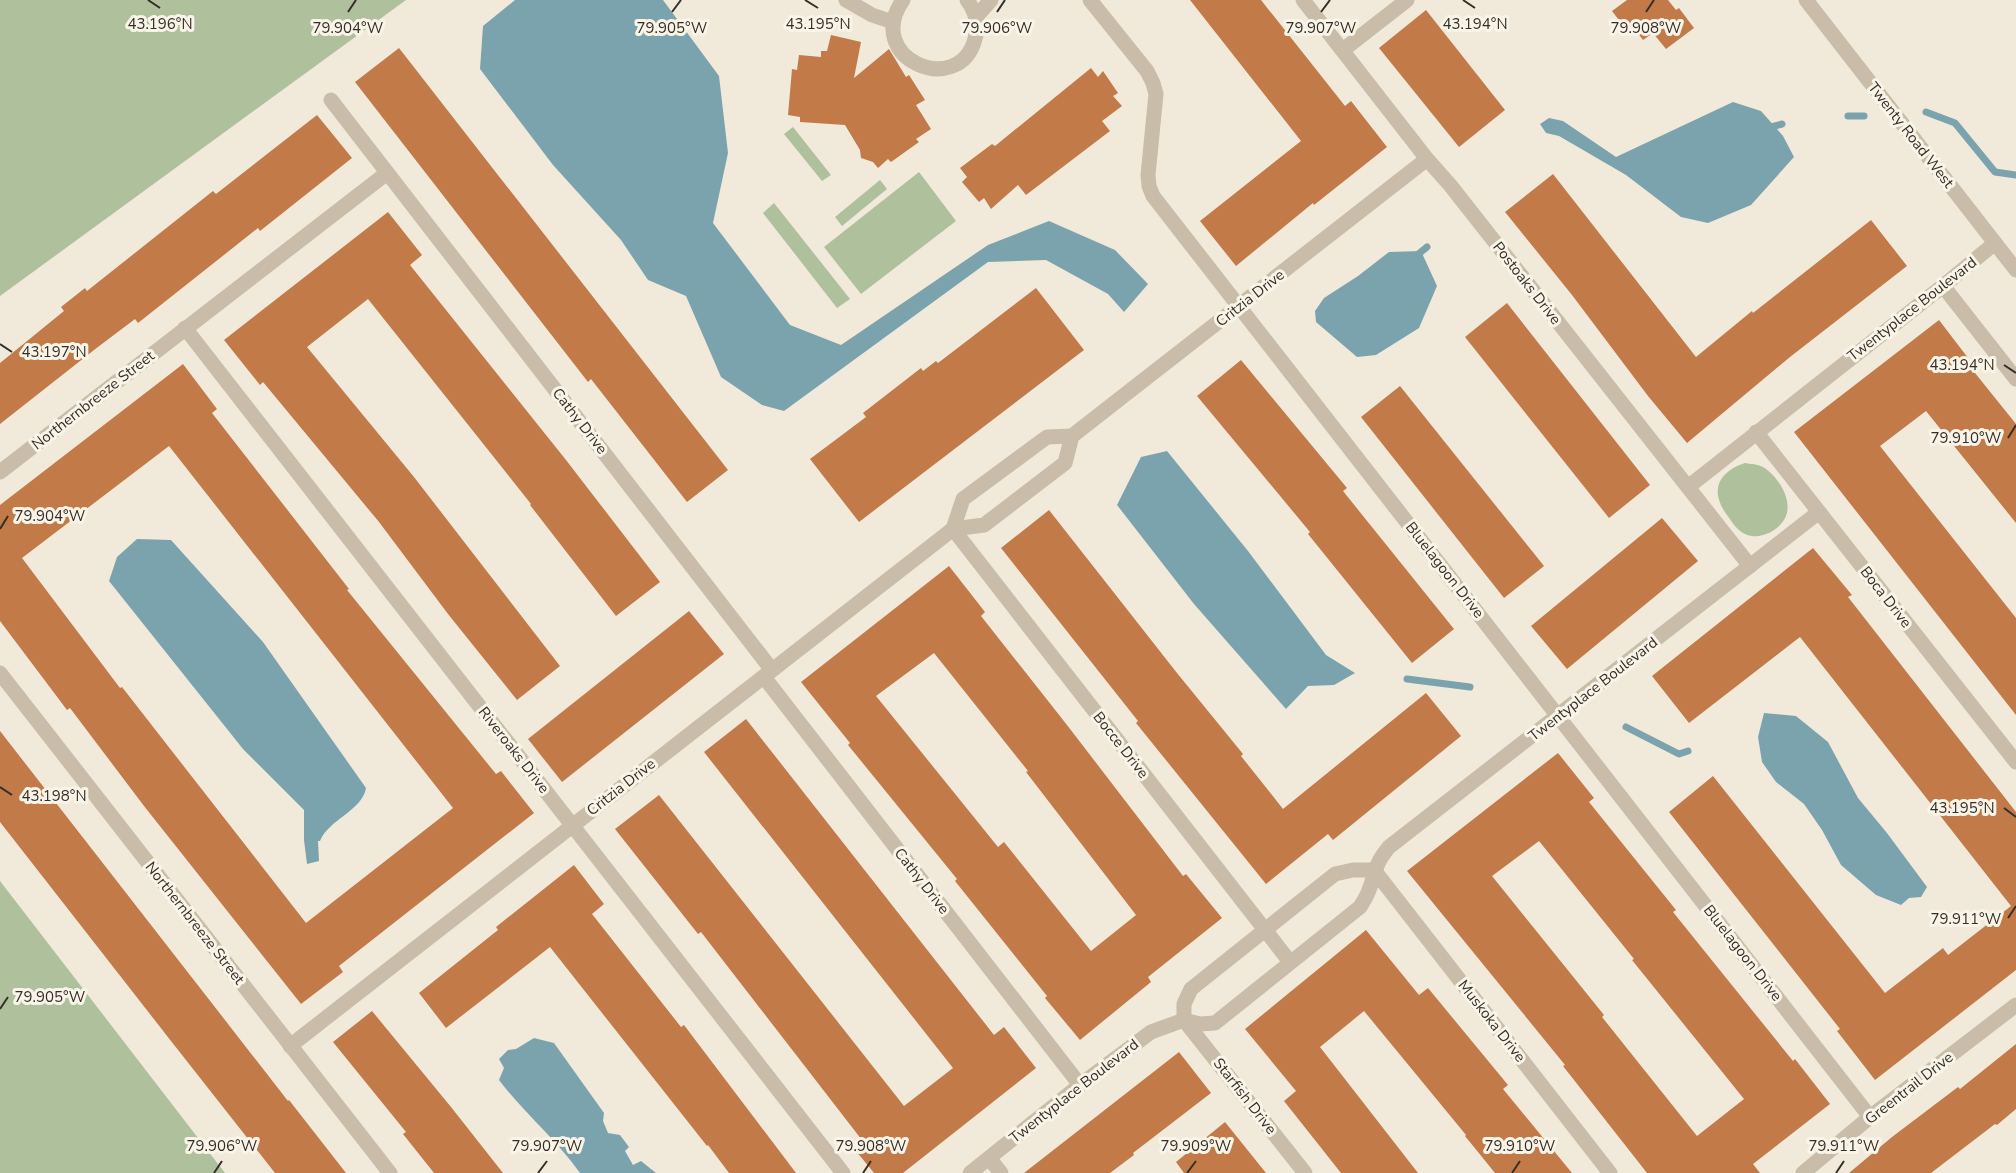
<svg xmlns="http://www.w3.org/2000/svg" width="2016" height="1173" font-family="'Nunito Sans',sans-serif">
	<rect width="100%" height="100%" fill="#f1eadb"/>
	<!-- green -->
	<g fill="#aec09c">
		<path d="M 0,0 L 406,0 L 0,296 Z"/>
		<path d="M 793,127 L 831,175 L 822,181 L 784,134 Z"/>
		<path d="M 919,172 L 956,221 L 861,294 L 824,247 Z"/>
		<path d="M 880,180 L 887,189 L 842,226 L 835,217 Z"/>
		<path d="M 774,203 L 850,299 L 837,308 L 763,213 Z"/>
		<path d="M 1745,463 C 1751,464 1757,464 1763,467 C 1778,476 1794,501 1785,518 C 1777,534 1753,543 1739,530 C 1734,526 1731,520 1727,515 C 1709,491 1718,472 1745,463 Z"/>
		<path d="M 0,881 L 225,1173 L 0,1173 Z"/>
	</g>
	<!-- water -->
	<g fill="#7ba3ad">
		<path d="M 515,0 L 663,0 L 719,76 L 728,153 L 713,223 L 790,325 L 841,345 L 988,245 L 1049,221 L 1115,250 L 1148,284 L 1124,312 L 1108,294 L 1046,260 L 988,262 L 784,411 L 762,405 L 721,377 L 686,296 L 648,280 L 621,240 L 553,165 L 480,69 L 483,26 Z"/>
		<path d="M 1733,102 L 1761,111 L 1783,136 L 1794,157 L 1751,205 L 1708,223 L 1681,217 L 1626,175 L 1559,136 L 1546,133 L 1540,124 L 1549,118 L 1563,121 L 1616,157 Z"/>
		<path d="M 1421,251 L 1437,286 L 1419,328 L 1376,355 L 1357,357 L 1316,322 L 1315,311 L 1324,298 L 1358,276 L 1389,252 Z"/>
		<path d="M 1167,451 L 1248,551 L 1326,655 L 1355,673 L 1334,685 L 1308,686 L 1286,709 L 1194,604 L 1117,505 L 1141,457 Z"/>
		<path d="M 137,539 L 171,540 L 263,642 L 366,788 C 362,811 329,819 320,841 L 318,841 L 319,861 L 307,864 L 304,840 L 304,810 L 243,749 L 109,581 L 117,557 Z"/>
		<path d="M 1764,713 L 1796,716 L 1828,742 L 1858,798 L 1887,833 L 1927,887 L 1921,897 L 1909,898 L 1901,905 L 1876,895 L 1841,865 L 1822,830 L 1804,804 L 1776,782 L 1762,762 L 1758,737 Z"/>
		<path d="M 534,1038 L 554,1043 L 604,1113 L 603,1121 L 608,1133 L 620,1135 L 629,1147 L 625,1151 L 633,1165 L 641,1161 L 656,1173 L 580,1173 C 556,1139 524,1113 499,1080 L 504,1068 L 499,1059 L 508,1050 L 516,1049 Z"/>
	</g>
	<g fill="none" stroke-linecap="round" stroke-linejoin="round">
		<!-- stream -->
		<g stroke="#7ba3ad" stroke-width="7">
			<path d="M 1926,112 L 1955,123 L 1995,172 L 2016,175"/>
			<path d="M 1848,116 L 1864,116"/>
			<path d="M 1767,128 L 1782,124"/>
			<path d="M 1416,256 L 1427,247"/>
			<path d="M 1407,679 L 1470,687"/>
			<path d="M 1626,727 L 1679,754 L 1688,751"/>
		</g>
	</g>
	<!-- building -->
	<g fill="#c27a48" fill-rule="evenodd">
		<path d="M 1190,0 L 1261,0 L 1345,106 L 1351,101 L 1387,147 L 1314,205 L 1313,203 L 1236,266 L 1200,221 L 1301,141 Z"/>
		<path d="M 1627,0 L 1668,0 L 1676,10 L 1679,8 L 1694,28 L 1666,49 L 1653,33 L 1643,40 L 1631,24 L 1625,28 L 1612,11 Z"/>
		<path d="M 1426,10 L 1505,110 L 1459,147 L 1379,48 Z"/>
		<path d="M 831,35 L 861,42 L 854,78 L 889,49 L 906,77 L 909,75 L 925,100 L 916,105 L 931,129 L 916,139 L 919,142 L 891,162 L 888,159 L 878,168 L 873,162 L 861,158 L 860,150 L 845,125 L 800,122 L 800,117 L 788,115 L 792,69 L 797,70 L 799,55 L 821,57 L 821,51 L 827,51 Z"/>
		<path d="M 399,48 L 728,470 L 687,502 L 591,379 L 588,382 L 355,82 Z"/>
		<path d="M 1091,68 L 1098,77 L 1103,71 L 1118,93 L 1113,96 L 1122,106 L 1102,121 L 1110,131 L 1026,195 L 1018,185 L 991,209 L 984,198 L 979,202 L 962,182 L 967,177 L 960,168 L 992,144 L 995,146 Z"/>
		<path d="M 317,115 L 352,158 L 260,231 L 258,228 L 138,323 L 135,319 L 94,350 L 0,424 L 0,363 L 64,311 L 61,307 L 85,288 L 87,291 L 213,191 L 216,194 Z"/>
		<path d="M 1553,174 L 1696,357 L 1752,311 L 1753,313 L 1871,220 L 1907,266 L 1790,357 L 1687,443 L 1648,396 L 1572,295 L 1505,212 Z"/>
		<path d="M 388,212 L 422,255 L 410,265 L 566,460 L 660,582 L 616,616 L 530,505 L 531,504 L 368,299 L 307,347 L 414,477 L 560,666 L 517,700 L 448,614 L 379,522 L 263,382 L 260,385 L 224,340 Z"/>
		<path d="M 1036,288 L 1084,350 L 859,522 L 810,459 L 866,417 L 863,413 L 921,368 L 923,371 L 936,361 L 938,363 Z"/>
		<path d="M 1507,303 L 1650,485 L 1609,518 L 1465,337 Z"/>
		<path d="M 1939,320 L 1978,371 L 1975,373 L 2016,424 L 2016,523 L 1926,411 L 1880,446 L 2016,618 L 2016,715 L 1794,432 Z"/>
		<path d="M 1241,360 L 1347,488 L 1343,491 L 1454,629 L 1412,663 L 1308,534 L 1310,532 L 1197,396 Z"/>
		<path d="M 183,364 L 217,409 L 212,413 L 349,589 L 347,590 L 496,774 L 501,771 L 534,813 L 339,966 L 343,972 L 301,1004 L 144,806 L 70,708 L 67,710 L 0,621 L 0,505 ZM 169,446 L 453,808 L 306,923 L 122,687 L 120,688 L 22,558 Z"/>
		<path d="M 1400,386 L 1544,566 L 1504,598 L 1361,417 Z"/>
		<path d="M 1049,510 L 1177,673 L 1243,754 L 1241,756 L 1283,809 L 1426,693 L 1461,736 L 1333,840 L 1328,834 L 1266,884 L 1136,723 L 1138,721 L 1001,548 Z"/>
		<path d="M 1662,518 L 1698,561 L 1567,669 L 1531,626 Z"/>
		<path d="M 1813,548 L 1852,595 L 1848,597 L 2016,812 L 2016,970 L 1875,1080 L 1837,1031 L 1840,1029 L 1669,812 L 1713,776 L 1885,993 L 1943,948 L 1948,955 L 2011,906 L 1800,637 L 1689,723 L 1652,676 Z"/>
		<path d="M 949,566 L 985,612 L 981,616 L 1067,725 L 1183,876 L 1186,874 L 1222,918 L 1148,977 L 1151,982 L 1080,1040 L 1045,998 L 1047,996 L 955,881 L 957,879 L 848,745 L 850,743 L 801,682 ZM 934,653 L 1028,771 L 1026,772 L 1136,915 L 1091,951 L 1004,842 L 998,847 L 876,696 Z"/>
		<path d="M 689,611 L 724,654 L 562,782 L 528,739 Z"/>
		<path d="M 746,719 L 994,1035 L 1004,1027 L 1036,1068 L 903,1173 L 874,1173 L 856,1151 L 865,1144 L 701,932 L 698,934 L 615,829 L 659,795 L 904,1106 L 953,1068 L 704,752 Z"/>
		<path d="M 0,731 L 288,1101 L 289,1100 L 346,1173 L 275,1173 L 171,1041 L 0,822 Z"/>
		<path d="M 1558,753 L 1594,798 L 1589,802 L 1676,910 L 1673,912 L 1793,1061 L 1795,1059 L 1830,1104 L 1753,1164 L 1760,1173 L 1647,1173 L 1563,1066 L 1565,1065 L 1407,871 ZM 1539,841 L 1634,959 L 1632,960 L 1744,1099 L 1697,1136 L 1602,1017 L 1604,1015 L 1492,876 Z"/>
		<path d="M 574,865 L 604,904 L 592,914 L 681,1027 L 684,1025 L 796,1173 L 729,1173 L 708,1145 L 707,1146 L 550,947 L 446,1028 L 419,993 L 498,930 L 496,927 Z"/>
		<path d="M 1366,930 L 1419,995 L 1428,988 L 1508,1085 L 1503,1089 L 1572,1173 L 1495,1173 L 1465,1136 L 1466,1135 L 1364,1011 L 1320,1047 L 1418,1173 L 1341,1173 L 1284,1101 L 1296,1091 L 1245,1029 Z"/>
		<path d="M 372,1011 L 451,1107 L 503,1173 L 434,1173 L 403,1134 L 406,1132 L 333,1042 Z"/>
		<path d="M 2016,1044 L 2016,1109 L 1997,1125 L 1995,1124 L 1931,1173 L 1849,1173 L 1892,1137 L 1958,1087 L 1960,1089 Z"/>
		<path d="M 1179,1052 L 1211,1093 L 1133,1153 L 1134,1155 L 1110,1173 L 1024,1173 Z"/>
		<path d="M 1225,1122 L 1266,1173 L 1184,1173 L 1176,1162 Z"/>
	</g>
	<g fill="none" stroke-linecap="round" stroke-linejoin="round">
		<!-- minor -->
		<g stroke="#c9bca8" stroke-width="15">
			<path d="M 846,0 L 872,15 L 893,22"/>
			<path d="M 903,0 C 862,59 959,99 975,39 C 979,25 976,12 967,0"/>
			<path d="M 1090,0 L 1147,71 L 1153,83 L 1156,94 L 1148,175 L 1149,186 L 1153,196 L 1870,1117"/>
			<path d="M 1303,0 L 1427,159 L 1450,185 L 1750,566"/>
			<path d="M 1806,0 L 2016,270"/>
			<path d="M 976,17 L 991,0"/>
			<path d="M 1343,50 L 1407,0"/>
			<path d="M 331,100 L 772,670"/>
			<path d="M 1943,286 L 2016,379"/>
			<path d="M 185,328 L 843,1173"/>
			<path d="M 1756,432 L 2016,762"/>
			<path d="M 0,472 L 387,173"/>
			<path d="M 1688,487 L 1943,286 L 1995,243"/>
			<path d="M 953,529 L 1290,962"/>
			<path d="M 953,529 L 963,499 L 1047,437 L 1072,436"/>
			<path d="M 0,673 L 390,1173"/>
			<path d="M 764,677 L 1080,1085"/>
			<path d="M 1374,870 L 1610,1173"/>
			<path d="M 1184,1020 L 1184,1004 L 1191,989 L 1335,874 L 1353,870 L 1374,870"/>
			<path d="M 1184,1020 L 1305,1173"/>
			<path d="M 290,1046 L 953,529 L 984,525 L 1065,463 L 1072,436 L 1427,159"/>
			<path d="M 989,1158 L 1001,1173"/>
			<path d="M 970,1173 L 1080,1085 L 1151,1032 L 1184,1020 L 1200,1024 L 1215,1023 L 1360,907 C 1363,902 1367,896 1369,890 C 1377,870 1374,865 1389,847 L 1819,512"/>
			<path d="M 1803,1173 L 1870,1117 L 2016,1005"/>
		</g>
	</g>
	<!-- ticks -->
	<path fill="none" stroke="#362e28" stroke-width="2" d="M 148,0 L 160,8M 805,0 L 818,8M 1463,0 L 1475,8M 348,12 L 356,0M 672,12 L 681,0M 997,12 L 1005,0M 1321,12 L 1330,0M 1646,12 L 1654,0M 0,344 L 12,352M 2004,365 L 2016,373M 2008,438 L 2016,425M 0,529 L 8,516M 0,787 L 12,795M 2004,808 L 2016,817M 2008,918 L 2016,906M 0,1009 L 8,997M 214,1173 L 222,1161M 538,1173 L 547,1161M 863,1173 L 871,1161M 1187,1173 L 1196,1161M 1512,1173 L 1520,1161M 1836,1173 L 1844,1161"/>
	<g text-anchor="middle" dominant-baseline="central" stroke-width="6" stroke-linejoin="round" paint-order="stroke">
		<!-- street labels -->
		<g font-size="15" fill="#362e28" stroke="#f9f4e8">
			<text transform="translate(1911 135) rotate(52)">Twenty Road West</text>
			<text transform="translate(1527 283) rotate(52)">Postoaks Drive</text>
			<text transform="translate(1250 298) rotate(-38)">Critzia Drive</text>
			<text transform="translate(1912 309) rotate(-38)">Twentyplace Boulevard</text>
			<text transform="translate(93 400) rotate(-38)">Northernbreeze Street</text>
			<text transform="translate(580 421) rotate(52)">Cathy Drive</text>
			<text transform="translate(1445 570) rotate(52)">Bluelagoon Drive</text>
			<text transform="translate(1886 597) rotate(52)">Boca Drive</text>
			<text transform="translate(1593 689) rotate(-38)">Twentyplace Boulevard</text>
			<text transform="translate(1121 745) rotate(52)">Bocce Drive</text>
			<text transform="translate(514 750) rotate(52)">Riveroaks Drive</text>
			<text transform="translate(621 787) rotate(-38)">Critzia Drive</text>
			<text transform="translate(922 881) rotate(52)">Cathy Drive</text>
			<text transform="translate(195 923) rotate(52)">Northernbreeze Street</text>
			<text transform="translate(1743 953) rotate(52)">Bluelagoon Drive</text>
			<text transform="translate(1492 1021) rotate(52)">Muskoka Drive</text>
			<text transform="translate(1909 1088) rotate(-38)">Greentrail Drive</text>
			<text transform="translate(1074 1091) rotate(-38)">Twentyplace Boulevard</text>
			<text transform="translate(1245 1096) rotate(52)">Starfish Drive</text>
		</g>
	</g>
	<g font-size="15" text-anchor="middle" fill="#362e28" stroke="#f9f4e8" stroke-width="6" stroke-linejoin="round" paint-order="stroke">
		<text x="160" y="29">43.196°N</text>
		<text x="818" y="29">43.195°N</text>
		<text x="1475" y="29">43.194°N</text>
		<text x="348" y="33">79.904°W</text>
		<text x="672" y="33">79.905°W</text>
		<text x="997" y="33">79.906°W</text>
		<text x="1321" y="33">79.907°W</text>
		<text x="1646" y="33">79.908°W</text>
		<text x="54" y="357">43.197°N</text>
		<text x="1962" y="370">43.194°N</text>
		<text x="1966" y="443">79.910°W</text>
		<text x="50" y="521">79.904°W</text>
		<text x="54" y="801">43.198°N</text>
		<text x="1962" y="813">43.195°N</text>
		<text x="1966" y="924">79.911°W</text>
		<text x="50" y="1002">79.905°W</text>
		<text x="222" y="1151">79.906°W</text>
		<text x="547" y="1151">79.907°W</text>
		<text x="871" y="1151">79.908°W</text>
		<text x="1196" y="1151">79.909°W</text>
		<text x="1520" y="1151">79.910°W</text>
		<text x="1844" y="1151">79.911°W</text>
	</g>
</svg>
